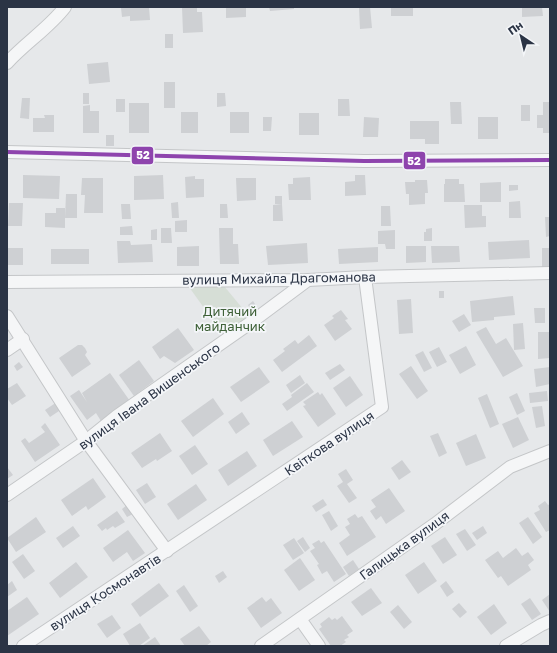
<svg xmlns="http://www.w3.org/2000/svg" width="557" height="653" font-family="'Golos Text',sans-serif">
	<rect width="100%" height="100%" fill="#e6e8ea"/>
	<!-- green -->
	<path fill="#d6ded6" d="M 184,280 L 219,280 L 253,321 L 227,340 Z"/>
	<!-- building -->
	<g fill="#ced0d3">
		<path d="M 129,7 L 149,7 L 150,20 L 130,21 L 130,16 L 122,17 L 121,8 Z"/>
		<path d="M 182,7 L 197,7 L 197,12 L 202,12 L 203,32 L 183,33 Z"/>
		<path d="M 226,7 L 246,7 L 246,17 L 226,18 Z"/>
		<path d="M 269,7 L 294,7 L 294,9 L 270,11 Z"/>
		<path d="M 370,7 L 372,28 L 360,29 L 359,8 Z"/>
		<rect x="391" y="7" width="22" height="9"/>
		<path d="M 522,7 L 542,7 L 543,16 L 522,17 Z"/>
		<rect x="165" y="34" width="8" height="14"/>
		<path d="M 108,62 L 110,82 L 89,84 L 87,64 Z"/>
		<rect x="164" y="82" width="11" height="26"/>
		<rect x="83" y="93" width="6" height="11"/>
		<path d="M 217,93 L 225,93 L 226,106 L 217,107 Z"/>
		<path d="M 22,98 L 30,98 L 29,119 L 20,118 Z"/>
		<rect x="116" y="99" width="9" height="13"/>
		<path d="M 338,99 L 349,99 L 350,116 L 338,116 Z"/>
		<path d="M 450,102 L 461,102 L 462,124 L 451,124 Z"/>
		<path d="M 543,102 L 550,102 L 550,133 L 543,133 L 543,128 L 537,128 L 537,115 L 543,115 Z"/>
		<rect x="129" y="103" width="20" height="30"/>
		<path d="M 90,105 L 90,111 L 99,111 L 99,133 L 83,133 L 83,106 Z"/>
		<rect x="521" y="105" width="9" height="16"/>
		<rect x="181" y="112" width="17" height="21"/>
		<rect x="230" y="112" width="19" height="21"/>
		<rect x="299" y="113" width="20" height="22"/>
		<path d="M 44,115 L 54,115 L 54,132 L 33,132 L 33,118 L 45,118 Z"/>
		<path d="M 263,117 L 272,117 L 271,131 L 263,131 Z"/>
		<path d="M 364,117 L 379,118 L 378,137 L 363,137 Z"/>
		<rect x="478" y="117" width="20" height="22"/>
		<path d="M 410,121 L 439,121 L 439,144 L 425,144 L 425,139 L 410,139 Z"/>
		<rect x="106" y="135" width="8" height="11"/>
		<path d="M 23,175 L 60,176 L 59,199 L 23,198 Z"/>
		<path d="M 163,175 L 164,199 L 134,200 L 134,176 Z"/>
		<path d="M 355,175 L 365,175 L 366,195 L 345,196 L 345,182 L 355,181 Z"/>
		<path d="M 195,176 L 195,179 L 204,179 L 204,197 L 186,198 L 185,177 Z"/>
		<path d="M 310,177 L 311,200 L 289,200 L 288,184 L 293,184 L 293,178 Z"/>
		<path d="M 82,178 L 103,178 L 103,213 L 84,213 L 85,195 L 81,195 Z"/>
		<path d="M 236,178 L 256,178 L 256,200 L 237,201 Z"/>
		<path d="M 445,179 L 459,179 L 459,184 L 464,184 L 465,202 L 444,202 L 444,184 L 445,184 Z"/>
		<path d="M 415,180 L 427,180 L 428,193 L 425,193 L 425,204 L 409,205 L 409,194 L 406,194 L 405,182 L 415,182 Z"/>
		<path d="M 501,182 L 501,202 L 480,202 L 480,183 Z"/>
		<path d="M 509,185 L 518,185 L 518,190 L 509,191 Z"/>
		<path d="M 66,194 L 77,194 L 77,218 L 65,218 Z"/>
		<rect x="275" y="196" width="7" height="8"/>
		<path d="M 520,201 L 521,218 L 509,218 L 509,202 Z"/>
		<path d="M 178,202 L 179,218 L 172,218 L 171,203 Z"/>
		<path d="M 9,203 L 23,203 L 22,226 L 8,226 Z"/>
		<path d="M 121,204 L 130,204 L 131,219 L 122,219 Z"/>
		<path d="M 220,204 L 227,204 L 228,218 L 220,218 Z"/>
		<path d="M 282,204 L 283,221 L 273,221 L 273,205 Z"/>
		<path d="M 464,205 L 482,205 L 482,216 L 486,216 L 486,227 L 465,228 Z"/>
		<path d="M 381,206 L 390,206 L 391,226 L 381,226 Z"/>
		<path d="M 56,208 L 65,208 L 65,228 L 45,227 L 45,213 L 56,213 Z"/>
		<path d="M 545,217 L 550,217 L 550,236 L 546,237 Z"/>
		<path d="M 187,220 L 187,232 L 175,232 L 175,221 Z"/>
		<path d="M 132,226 L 133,235 L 120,235 L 120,227 Z"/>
		<path d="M 161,228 L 171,228 L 172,243 L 161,243 Z"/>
		<path d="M 219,228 L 233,228 L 233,244 L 238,244 L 239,264 L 220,264 Z"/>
		<path d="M 432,228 L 432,241 L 424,241 L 424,232 L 426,232 L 426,229 Z"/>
		<path d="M 157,229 L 157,240 L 151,240 L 151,230 Z"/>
		<path d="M 395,230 L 395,249 L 386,249 L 385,244 L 378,244 L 378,231 Z"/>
		<path d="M 529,240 L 530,258 L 489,260 L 488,242 Z"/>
		<path d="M 117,241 L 130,241 L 131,245 L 152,244 L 153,262 L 118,263 Z"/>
		<path d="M 307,243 L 308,263 L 268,265 L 266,246 Z"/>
		<path d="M 199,246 L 199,266 L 177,266 L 177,247 Z"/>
		<path d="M 406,246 L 426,246 L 426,262 L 406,263 Z"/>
		<path d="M 431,246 L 459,246 L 460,262 L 432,263 Z"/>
		<path d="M 378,247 L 378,262 L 339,264 L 338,249 Z"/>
		<rect x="7" y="248" width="16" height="17"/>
		<rect x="542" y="248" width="8" height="20"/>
		<rect x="51" y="249" width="38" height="15"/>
		<rect x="439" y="291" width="5" height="7"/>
		<path d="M 513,296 L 515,315 L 494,317 L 494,320 L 472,322 L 470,301 Z"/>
		<path d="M 411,299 L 413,333 L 399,334 L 397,300 Z"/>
		<path d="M 253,301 L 257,307 L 252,311 L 248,305 Z"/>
		<path d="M 534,308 L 545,308 L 545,323 L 535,323 Z"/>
		<path d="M 341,310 L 348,319 L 345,320 L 352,329 L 335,341 L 324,325 L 334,318 L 332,316 Z"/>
		<path d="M 464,314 L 471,325 L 459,332 L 452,321 Z"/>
		<path d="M 523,323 L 525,349 L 514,350 L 513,324 Z"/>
		<path d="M 486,327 L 496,344 L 506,338 L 523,366 L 503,377 L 476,332 Z"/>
		<path d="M 178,328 L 194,350 L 175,363 L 164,356 L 160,359 L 152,347 Z"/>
		<path d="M 538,332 L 550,332 L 550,358 L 538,359 Z"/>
		<path d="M 309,335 L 317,346 L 282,372 L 273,360 L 285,351 L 283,349 L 295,340 L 298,344 Z"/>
		<path d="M 78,345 L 82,345 L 85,348 L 87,352 L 85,355 L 91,364 L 72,377 L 59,358 Z"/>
		<path d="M 466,346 L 476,365 L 460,374 L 449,355 Z"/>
		<path d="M 439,347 L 447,362 L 437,367 L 429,352 Z"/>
		<path d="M 423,351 L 432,368 L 424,372 L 415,355 Z"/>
		<path d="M 139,360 L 154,381 L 134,396 L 119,375 Z"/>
		<path d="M 19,362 L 23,367 L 17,371 L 14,366 Z"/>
		<path d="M 340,364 L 345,370 L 330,380 L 325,373 Z"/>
		<path d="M 411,366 L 428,391 L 417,399 L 399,374 Z"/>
		<path d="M 259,367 L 270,382 L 241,402 L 230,387 Z"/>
		<path d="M 550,367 L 550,384 L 536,387 L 534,369 Z"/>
		<path d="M 110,373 L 130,401 L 101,421 L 96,413 L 87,420 L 70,396 L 79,390 L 87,402 L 82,393 Z"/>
		<path d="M 300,375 L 305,383 L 291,393 L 286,385 Z"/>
		<path d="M 350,376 L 363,395 L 346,407 L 333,388 Z"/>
		<path d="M 17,383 L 26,396 L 12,405 L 7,398 L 7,389 Z"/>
		<path d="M 307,383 L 314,392 L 287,411 L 282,404 L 292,397 L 291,395 Z"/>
		<path d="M 547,391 L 548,401 L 530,403 L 529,393 Z"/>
		<path d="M 318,392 L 320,395 L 322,393 L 336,414 L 318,427 L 303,406 L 306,405 L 303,402 Z"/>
		<path d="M 517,393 L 525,411 L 517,415 L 509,397 Z"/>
		<path d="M 487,394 L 499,424 L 490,428 L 478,398 Z"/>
		<path d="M 213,398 L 224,414 L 193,437 L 181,421 Z"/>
		<path d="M 57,402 L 62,409 L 50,417 L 45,410 Z"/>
		<path d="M 542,406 L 545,426 L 536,428 L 532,407 Z"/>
		<path d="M 242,412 L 250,424 L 236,434 L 228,422 Z"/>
		<path d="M 518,417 L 529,440 L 513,448 L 502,424 Z"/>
		<path d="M 292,421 L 303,437 L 273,456 L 263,440 Z"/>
		<path d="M 45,423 L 60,445 L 35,462 L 21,441 L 25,438 L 29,443 L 45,432 L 41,427 Z"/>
		<path d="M 160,433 L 172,451 L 157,461 L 156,459 L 142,468 L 131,453 Z"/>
		<path d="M 438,433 L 447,453 L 439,457 L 430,436 Z"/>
		<path d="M 476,434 L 486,458 L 466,466 L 456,443 Z"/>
		<path d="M 195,445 L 208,464 L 192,475 L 179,456 Z"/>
		<path d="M 247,451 L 257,466 L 228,486 L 218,470 Z"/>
		<path d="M 402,460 L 411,472 L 399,480 L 391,468 Z"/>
		<path d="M 7,467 L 13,475 L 7,479 Z"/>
		<path d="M 346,469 L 353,480 L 347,484 L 357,498 L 349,503 L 337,486 L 343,482 L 338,474 Z"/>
		<path d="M 93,478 L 106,497 L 88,510 L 86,506 L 72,516 L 61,500 Z"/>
		<path d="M 147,483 L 156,497 L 145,504 L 136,490 Z"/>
		<path d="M 196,484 L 207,500 L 178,520 L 167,504 Z"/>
		<path d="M 389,488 L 405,511 L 386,524 L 381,516 L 376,520 L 370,511 L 376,507 L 371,500 Z"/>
		<path d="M 323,499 L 327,505 L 316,512 L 312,506 Z"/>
		<path d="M 545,501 L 548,505 L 550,504 L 550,530 L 546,532 L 534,513 L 540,510 L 538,506 Z"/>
		<path d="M 127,505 L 133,514 L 127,517 L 122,509 Z"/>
		<path d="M 117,511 L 125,522 L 115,528 L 113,526 L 107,530 L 106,528 L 102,531 L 97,525 Z"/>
		<path d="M 329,511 L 338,526 L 331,531 L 322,515 Z"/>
		<path d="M 355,514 L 358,518 L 362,516 L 376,537 L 347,556 L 339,543 L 350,535 L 345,527 L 350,524 L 347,519 Z"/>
		<path d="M 36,517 L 46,532 L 16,552 L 7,538 Z"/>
		<path d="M 528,517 L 542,537 L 533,544 L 519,523 Z"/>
		<path d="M 73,526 L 80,536 L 63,548 L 56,538 Z"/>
		<path d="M 483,526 L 487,533 L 477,540 L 472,533 Z"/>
		<path d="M 465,529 L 476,545 L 467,551 L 456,534 Z"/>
		<path d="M 128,530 L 145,553 L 133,561 L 127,552 L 113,562 L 103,548 Z"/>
		<path d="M 303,537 L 310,548 L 305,552 L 297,541 Z"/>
		<path d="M 445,537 L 457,555 L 443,564 L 431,546 Z"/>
		<path d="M 294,538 L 304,553 L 293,560 L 283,545 Z"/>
		<path d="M 319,540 L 321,543 L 324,541 L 346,574 L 334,582 L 327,571 L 322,574 L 317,565 L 319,564 L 310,551 L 315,548 L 312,544 Z"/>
		<path d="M 516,548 L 522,556 L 528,552 L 534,560 L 528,565 L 531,570 L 508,586 L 501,576 L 498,578 L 485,560 L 498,551 L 503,558 Z"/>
		<path d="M 23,554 L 35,571 L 24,579 L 12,562 Z"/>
		<path d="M 300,558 L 315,580 L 299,591 L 284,570 Z"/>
		<path d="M 353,560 L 359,569 L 349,576 L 343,567 Z"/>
		<path d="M 76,562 L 88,577 L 60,598 L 49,583 Z"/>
		<path d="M 424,562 L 437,581 L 418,594 L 405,575 Z"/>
		<path d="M 223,571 L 227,577 L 219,583 L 215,576 Z"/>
		<path d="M 12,581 L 17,590 L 7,597 L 7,585 Z"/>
		<path d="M 446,581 L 454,592 L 447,597 L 440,586 Z"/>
		<path d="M 159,583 L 169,596 L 140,617 L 131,604 Z"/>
		<path d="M 184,585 L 198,606 L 190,612 L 176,591 Z"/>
		<path d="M 371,588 L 382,603 L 362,616 L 351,602 Z"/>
		<path d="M 550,594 L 550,612 L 542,600 Z"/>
		<path d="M 27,597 L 39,614 L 7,636 L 7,611 Z"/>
		<path d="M 262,597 L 266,602 L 271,598 L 282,613 L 261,628 L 247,608 Z"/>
		<path d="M 530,598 L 541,614 L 532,620 L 521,604 Z"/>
		<path d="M 459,603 L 467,612 L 460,618 L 452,609 Z"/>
		<path d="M 494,604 L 507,623 L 491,635 L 477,617 Z"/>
		<path d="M 398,605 L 412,622 L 404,629 L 390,612 Z"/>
		<path d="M 112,615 L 121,628 L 107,638 L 97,624 Z"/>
		<path d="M 342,616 L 353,631 L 347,635 L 349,637 L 344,640 L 346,642 L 340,646 L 331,646 L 319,629 L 322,627 L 320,624 L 329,617 L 332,620 L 335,618 L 337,620 Z"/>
		<path d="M 140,623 L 150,638 L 139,646 L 130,646 L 123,634 Z"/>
		<path d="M 199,626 L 211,642 L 206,646 L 185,646 L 180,639 Z"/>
		<path d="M 155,637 L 161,646 L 142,646 Z"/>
	</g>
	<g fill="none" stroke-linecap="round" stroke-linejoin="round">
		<!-- minor casing -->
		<g stroke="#c4c6c8" stroke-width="14">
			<g id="minor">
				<path d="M 7,63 C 25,43 49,28 65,7"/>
				<path d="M 7,152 L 364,161 L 550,160"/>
				<path d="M 7,282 L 308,280 L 365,277 L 550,273"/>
				<path d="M 7,316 L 86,441 L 167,551"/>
				<path d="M 7,350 L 23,339"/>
				<path d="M 7,495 L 86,441 L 117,416 L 253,321 L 308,280"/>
				<path d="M 300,619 L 319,646"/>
				<path d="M 23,646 L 382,407 L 365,277"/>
				<path d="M 261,646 L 435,524 L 510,467 L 550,451"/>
				<path d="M 506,646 L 541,625 L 550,621"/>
			</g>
		</g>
		<!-- minor -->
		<use href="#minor" stroke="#f5f6f7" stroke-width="12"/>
		<!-- bus-1 casing -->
		<g stroke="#f4f6f9" stroke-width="7">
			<path id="bus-1" d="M 7,152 L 364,161 L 550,160"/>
		</g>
		<!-- bus-1 -->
		<use href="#bus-1" stroke="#8e44ad" stroke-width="4"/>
	</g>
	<g text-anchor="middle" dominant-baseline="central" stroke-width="3.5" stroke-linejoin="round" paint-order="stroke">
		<!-- street labels -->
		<g font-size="13" fill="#2b3445" stroke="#f4f6f9">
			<text transform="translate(279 278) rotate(-1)">вулиця Михайла Драгоманова</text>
			<text transform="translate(149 396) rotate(-36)">вулиця Івана Вишенського</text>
			<text transform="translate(329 443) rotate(-34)">Квіткова вулиця</text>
			<text transform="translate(404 545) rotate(-36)">Галицька вулиця</text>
			<text transform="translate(105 592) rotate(-33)">вулиця Космонавтів</text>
		</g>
		<!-- park labels -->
		<g font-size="13" fill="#3f6138" stroke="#f4f6f9">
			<text x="230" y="311">Дитячий<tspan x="230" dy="15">майданчик</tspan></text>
		</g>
	</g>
	<g stroke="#f4f6f9" stroke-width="1.5">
		<rect x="131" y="146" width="23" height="19" rx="4" fill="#8e44ad"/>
		<rect x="403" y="151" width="23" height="19" rx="4" fill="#8e44ad"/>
	</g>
	<g font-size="11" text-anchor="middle" font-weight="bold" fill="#fff">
		<text x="143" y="159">52</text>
		<text x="414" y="165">52</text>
	</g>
	<!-- border -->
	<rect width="557" height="653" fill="none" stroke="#2b3445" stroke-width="16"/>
	<!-- north arrow -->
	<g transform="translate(521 36) rotate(325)" stroke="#f4f6f9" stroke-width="3" paint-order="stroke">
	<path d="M0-3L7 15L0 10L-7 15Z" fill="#2b3445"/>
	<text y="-6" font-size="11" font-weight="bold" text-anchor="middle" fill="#2b3445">Пн</text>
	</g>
</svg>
